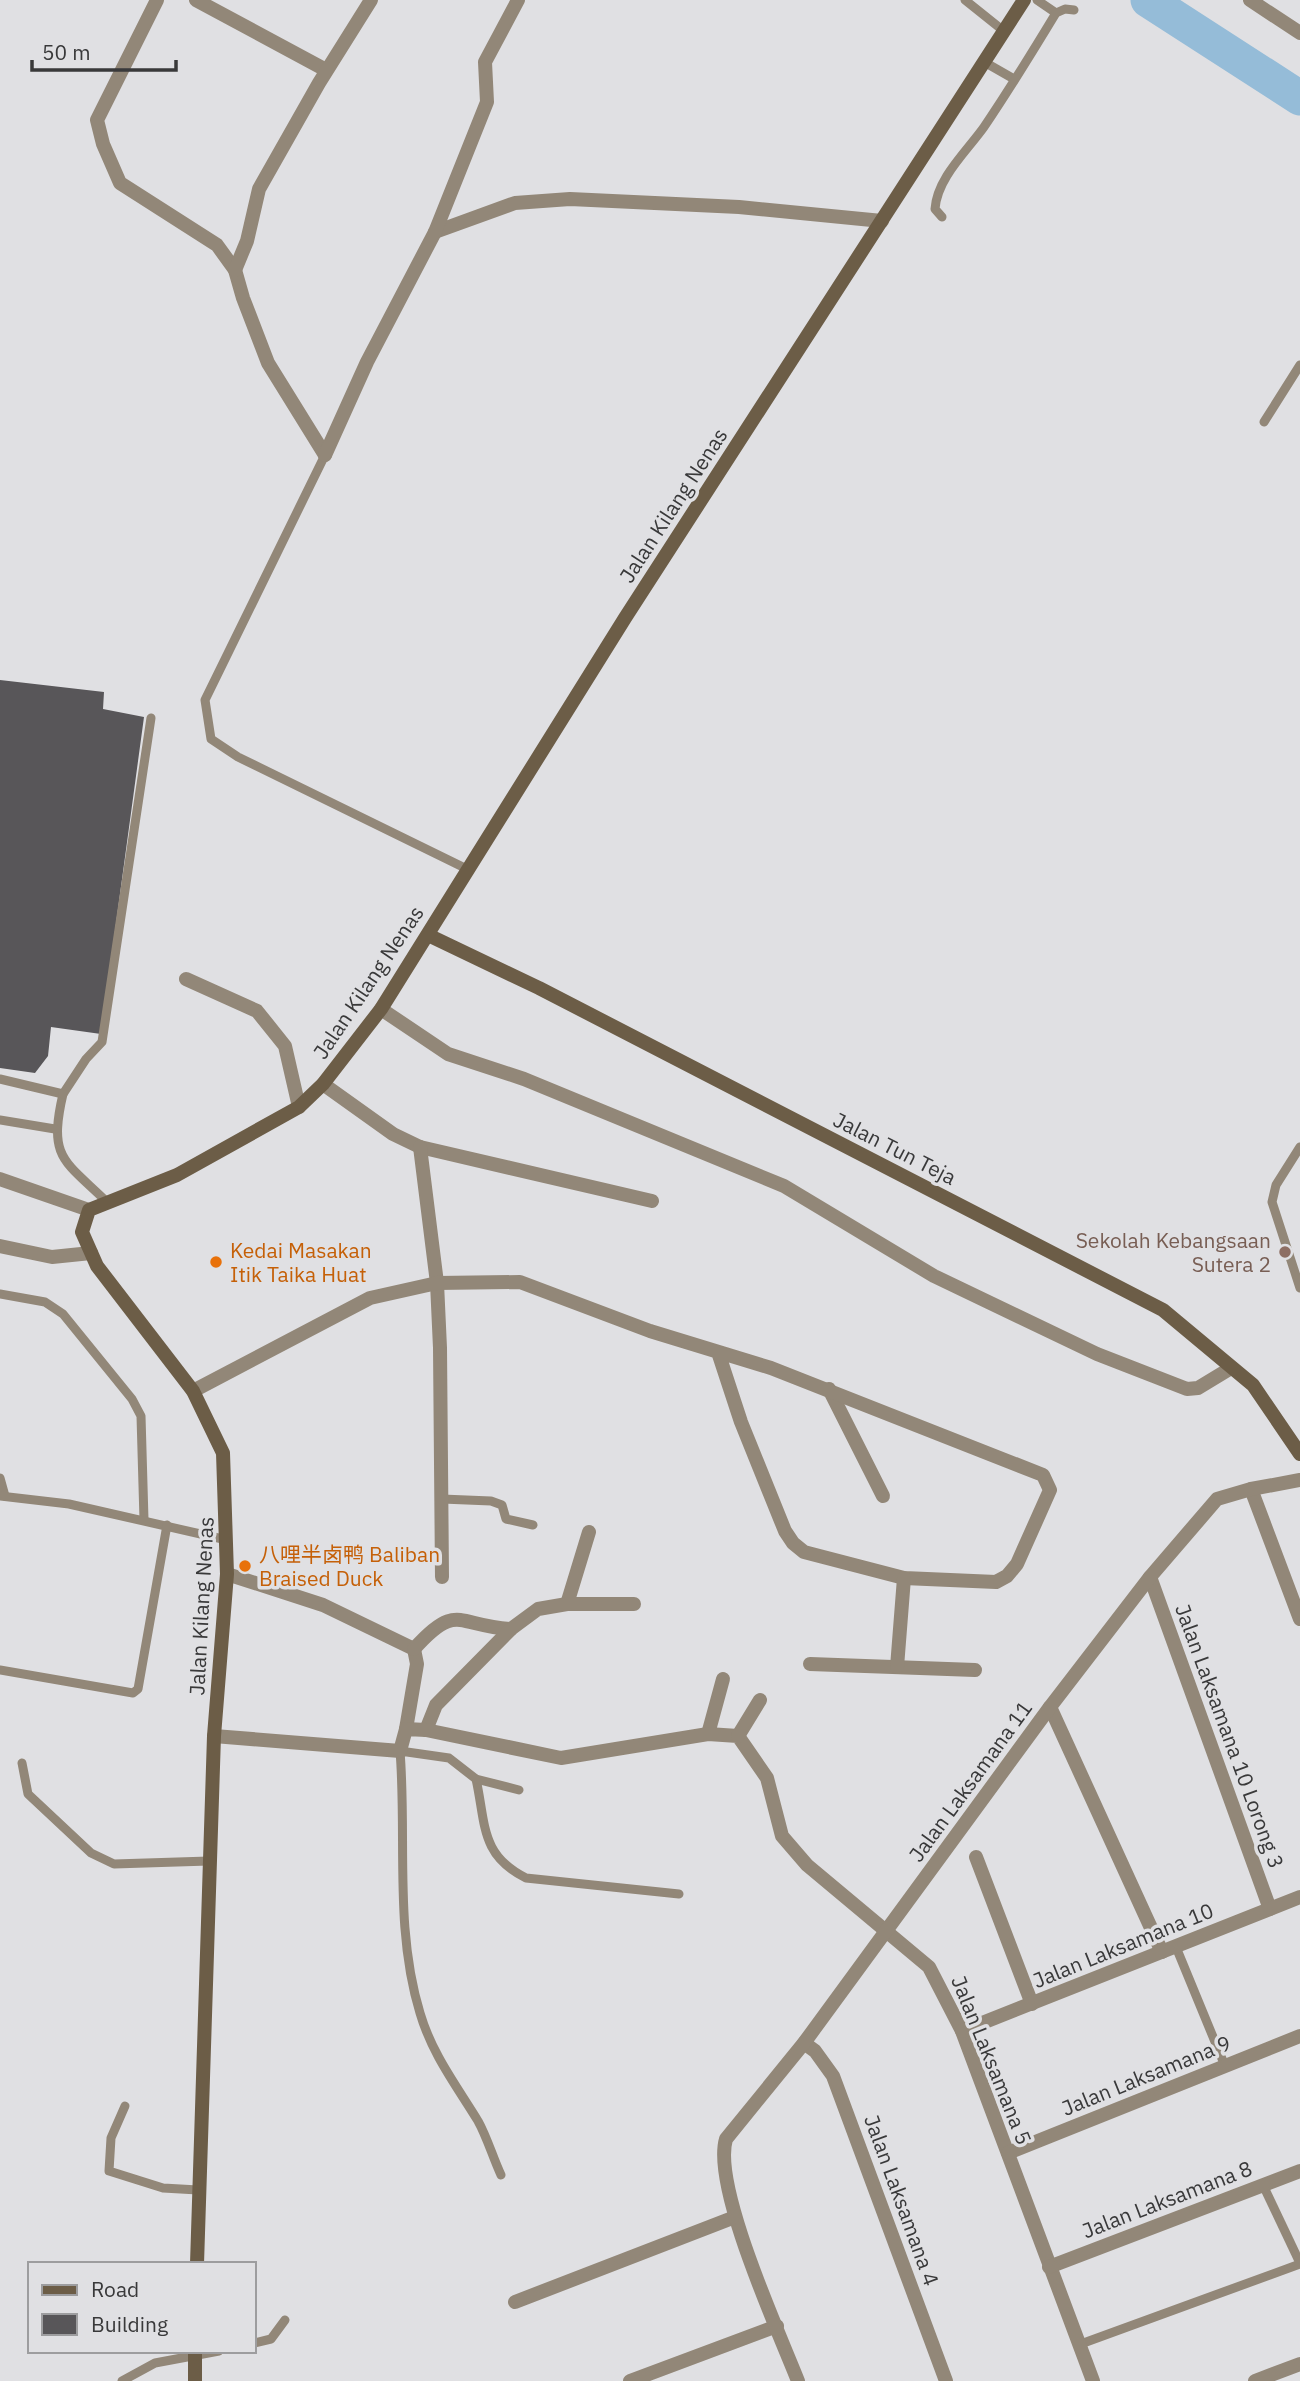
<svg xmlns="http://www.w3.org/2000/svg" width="1300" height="2381" font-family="'IBM Plex Sans','Noto Sans SC',sans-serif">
	<rect width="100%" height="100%" fill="#e0e0e3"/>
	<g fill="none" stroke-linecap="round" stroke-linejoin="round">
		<!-- river -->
		<path stroke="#95bcd8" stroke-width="35" d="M 1148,0 L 1300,98"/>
	</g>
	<!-- building -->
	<path fill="#585659" d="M 0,680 L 104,692 L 103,709 L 144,717 L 101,1034 L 51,1027 L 48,1056 L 35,1073 L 0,1068 Z"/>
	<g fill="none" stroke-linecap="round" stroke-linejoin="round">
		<!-- lane -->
		<g stroke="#928778" stroke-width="9">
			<path d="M 965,0 L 1005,32"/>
			<path d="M 1037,0 L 1056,13"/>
			<path d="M 986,63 L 1014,79"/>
			<path d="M 942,217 L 935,209 C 937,178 967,151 984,127 C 1009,90 1033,51 1056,13 L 1065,9 L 1074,10"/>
			<path d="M 1264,422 L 1300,365"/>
			<path d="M 325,455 L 205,700 L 211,739 L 238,757 L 467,869"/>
			<path d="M 0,1079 L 63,1094 C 48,1159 64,1160 108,1203"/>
			<path d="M 63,1094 L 86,1059 L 102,1042 L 151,718"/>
			<path d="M 0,1120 L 55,1129"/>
			<path d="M 1300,1147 L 1276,1185 L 1272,1202 L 1300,1288"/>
			<path d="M 0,1294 L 45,1302 L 63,1314 L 132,1399 L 141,1416 L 144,1520"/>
			<path d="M 0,1478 L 5,1496"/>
			<path d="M 0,1496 L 69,1504 L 227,1540"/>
			<path d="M 442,1499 L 491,1501 L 502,1505 L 506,1519 L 533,1525"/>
			<path d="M 0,1670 L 133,1693 L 138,1689 L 167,1525"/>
			<path d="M 22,1763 L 28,1794 L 91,1853 L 114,1864 L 209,1861"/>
			<path d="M 476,1779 C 486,1824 480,1855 526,1878 L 679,1894"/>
			<path d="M 1176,1947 L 1225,2066"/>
			<path d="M 125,2106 L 111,2138 L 109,2171 L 163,2188 L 198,2190"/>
			<path d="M 501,2175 C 493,2158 487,2137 478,2121 C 456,2085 432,2054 420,2013 C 394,1928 407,1838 400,1751 L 449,1758 L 476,1779 L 519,1790"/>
			<path d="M 1263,2185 L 1300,2263"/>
			<path d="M 254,2343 L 271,2339 L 285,2320"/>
			<path d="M 1078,2345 L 1300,2264"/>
			<path d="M 122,2381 L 155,2363 L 219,2351"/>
		</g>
		<!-- street -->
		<g stroke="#928778" stroke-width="14">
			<path d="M 157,0 L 97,120 L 103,144 L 120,183 L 217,245 L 235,270 L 243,298 L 268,363 L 325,455"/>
			<path d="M 196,0 L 326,70"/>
			<path d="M 1250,0 L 1300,33"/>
			<path d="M 435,232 L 515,203 L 570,199 L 739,207 L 882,221"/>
			<path d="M 235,270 L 247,241 L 259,189 L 319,83 L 371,0"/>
			<path d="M 325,455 L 367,362 L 435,232 L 487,102 L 485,62 L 518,0"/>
			<path d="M 186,979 L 257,1011 L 285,1046 L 299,1107"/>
			<path d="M 381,1009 L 448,1054 L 524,1079 L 784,1186 L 934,1276 L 1097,1354 L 1187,1389 L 1198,1388 L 1231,1368"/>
			<path d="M 323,1084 L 393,1134 L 420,1147 L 652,1201"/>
			<path d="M 420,1147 L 437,1283 L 440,1348 L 442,1577"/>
			<path d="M 0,1179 L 89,1210"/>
			<path d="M 0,1246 L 52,1257 L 91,1253"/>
			<path d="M 829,1389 L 883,1496"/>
			<path d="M 193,1391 L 370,1298 L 437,1283 L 520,1282 L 650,1331 L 771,1368 L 1043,1475 L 1050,1490 L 1017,1564 L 1007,1576 L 996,1582 L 904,1578 L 804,1552 L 793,1543 L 785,1531 L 741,1422 L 718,1352"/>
			<path d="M 1251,1489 L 1300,1619"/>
			<path d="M 227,1574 L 323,1605 L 414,1649 L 417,1664 L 406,1729"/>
			<path d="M 1150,1577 L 1270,1909"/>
			<path d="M 567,1604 L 589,1532"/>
			<path d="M 414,1649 C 457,1601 457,1626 511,1629"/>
			<path d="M 810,1664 L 975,1670"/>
			<path d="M 897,1667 L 904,1578"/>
			<path d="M 1050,1707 L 1162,1952"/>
			<path d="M 426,1730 L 436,1705 L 511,1629 L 538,1609 L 567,1604 L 634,1604"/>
			<path d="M 708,1734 L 723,1679"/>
			<path d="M 214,1736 L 400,1751 L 406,1729 L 426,1730 L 561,1758 L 708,1734 L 738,1736 L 767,1778 L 782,1836 L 807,1865 L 929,1967 L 962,2031 L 1093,2381"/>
			<path d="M 738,1736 L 760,1700"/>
			<path d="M 976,1857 L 1032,2004"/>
			<path d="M 962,2031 L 1300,1897"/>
			<path d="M 804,2043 L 815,2051 L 833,2076 L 946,2381"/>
			<path d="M 1008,2153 L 1300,2036"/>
			<path d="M 1049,2267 L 1300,2171"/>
			<path d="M 515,2302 L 735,2217"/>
			<path d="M 630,2381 L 777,2326"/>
			<path d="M 798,2381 C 778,2330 712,2186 726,2139 L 804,2043 L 1050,1707 L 1150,1577 L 1217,1499 L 1251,1489 L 1300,1480"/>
			<path d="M 1255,2381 L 1300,2364"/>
		</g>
		<!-- secondary -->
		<g stroke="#6c5d47" stroke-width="14">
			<path d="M 428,935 L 539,988 L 1163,1310 L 1253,1385 L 1300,1454"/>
			<path d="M 197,2264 L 214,1736 L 227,1574 L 223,1453 L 193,1391 L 97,1266 L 82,1232 L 89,1210 L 177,1175 L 299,1107 L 323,1084 L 381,1009 L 625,618 L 1024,0"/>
			<path d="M 195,2381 L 195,2351"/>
		</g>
	</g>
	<!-- markers -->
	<circle fill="#8d6e63" stroke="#e0e0e3" stroke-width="2.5" cx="1285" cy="1252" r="7"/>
	<g fill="#e8710a" stroke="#e0e0e3" stroke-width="2.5">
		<circle cx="216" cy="1262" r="7"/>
		<circle cx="245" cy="1566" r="7"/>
	</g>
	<g text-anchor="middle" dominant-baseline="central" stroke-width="7" stroke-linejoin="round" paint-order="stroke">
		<!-- street labels -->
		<g font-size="21" fill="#39393a" stroke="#e0e0e3">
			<text transform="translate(673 505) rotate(-57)">Jalan Kilang Nenas</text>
			<text transform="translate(368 982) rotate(-56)">Jalan Kilang Nenas</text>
			<text transform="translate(895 1148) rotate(27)">Jalan Tun Teja</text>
			<text transform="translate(201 1606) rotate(-87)">Jalan Kilang Nenas</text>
			<text transform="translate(1230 1736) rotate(70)">Jalan Laksamana 10 Lorong 3</text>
			<text transform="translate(970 1781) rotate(-54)">Jalan Laksamana 11</text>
			<text transform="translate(1123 1945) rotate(-22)">Jalan Laksamana 10</text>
			<text transform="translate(992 2060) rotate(68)">Jalan Laksamana 5</text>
			<text transform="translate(1146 2075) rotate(-22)">Jalan Laksamana 9</text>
			<text transform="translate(1167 2199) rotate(-21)">Jalan Laksamana 8</text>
			<text transform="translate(902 2200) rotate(70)">Jalan Laksamana 4</text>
		</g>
		<!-- education labels -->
		<g font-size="21" fill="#785e54" stroke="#e0e0e3" text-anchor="end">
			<text x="1271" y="1240">Sekolah Kebangsaan<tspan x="1271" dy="24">Sutera 2</tspan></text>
		</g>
		<!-- food labels -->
		<g font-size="21" fill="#c56008" stroke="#e0e0e3" text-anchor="start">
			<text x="230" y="1250">Kedai Masakan<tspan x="230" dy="24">Itik Taika Huat</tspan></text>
			<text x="259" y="1554">八哩半卤鸭 Baliban<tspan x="259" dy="24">Braised Duck</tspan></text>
		</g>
	</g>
	<!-- legend -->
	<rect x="28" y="2262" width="228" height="91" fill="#e0e0e3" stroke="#9d9d9f" stroke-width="2"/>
	<rect x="42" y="2285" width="35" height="10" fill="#6c5d47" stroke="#9d9d9f" stroke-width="2"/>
	<text x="91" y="2297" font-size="21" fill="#39393a">Road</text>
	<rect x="42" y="2314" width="35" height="21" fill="#585659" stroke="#9d9d9f" stroke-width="2"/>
	<text x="91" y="2332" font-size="21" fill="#39393a">Building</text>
	<!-- scale -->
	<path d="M32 60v10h144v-10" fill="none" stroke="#39393a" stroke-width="3.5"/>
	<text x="42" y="60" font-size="21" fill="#39393a" stroke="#e0e0e3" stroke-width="5" paint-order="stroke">50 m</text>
</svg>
